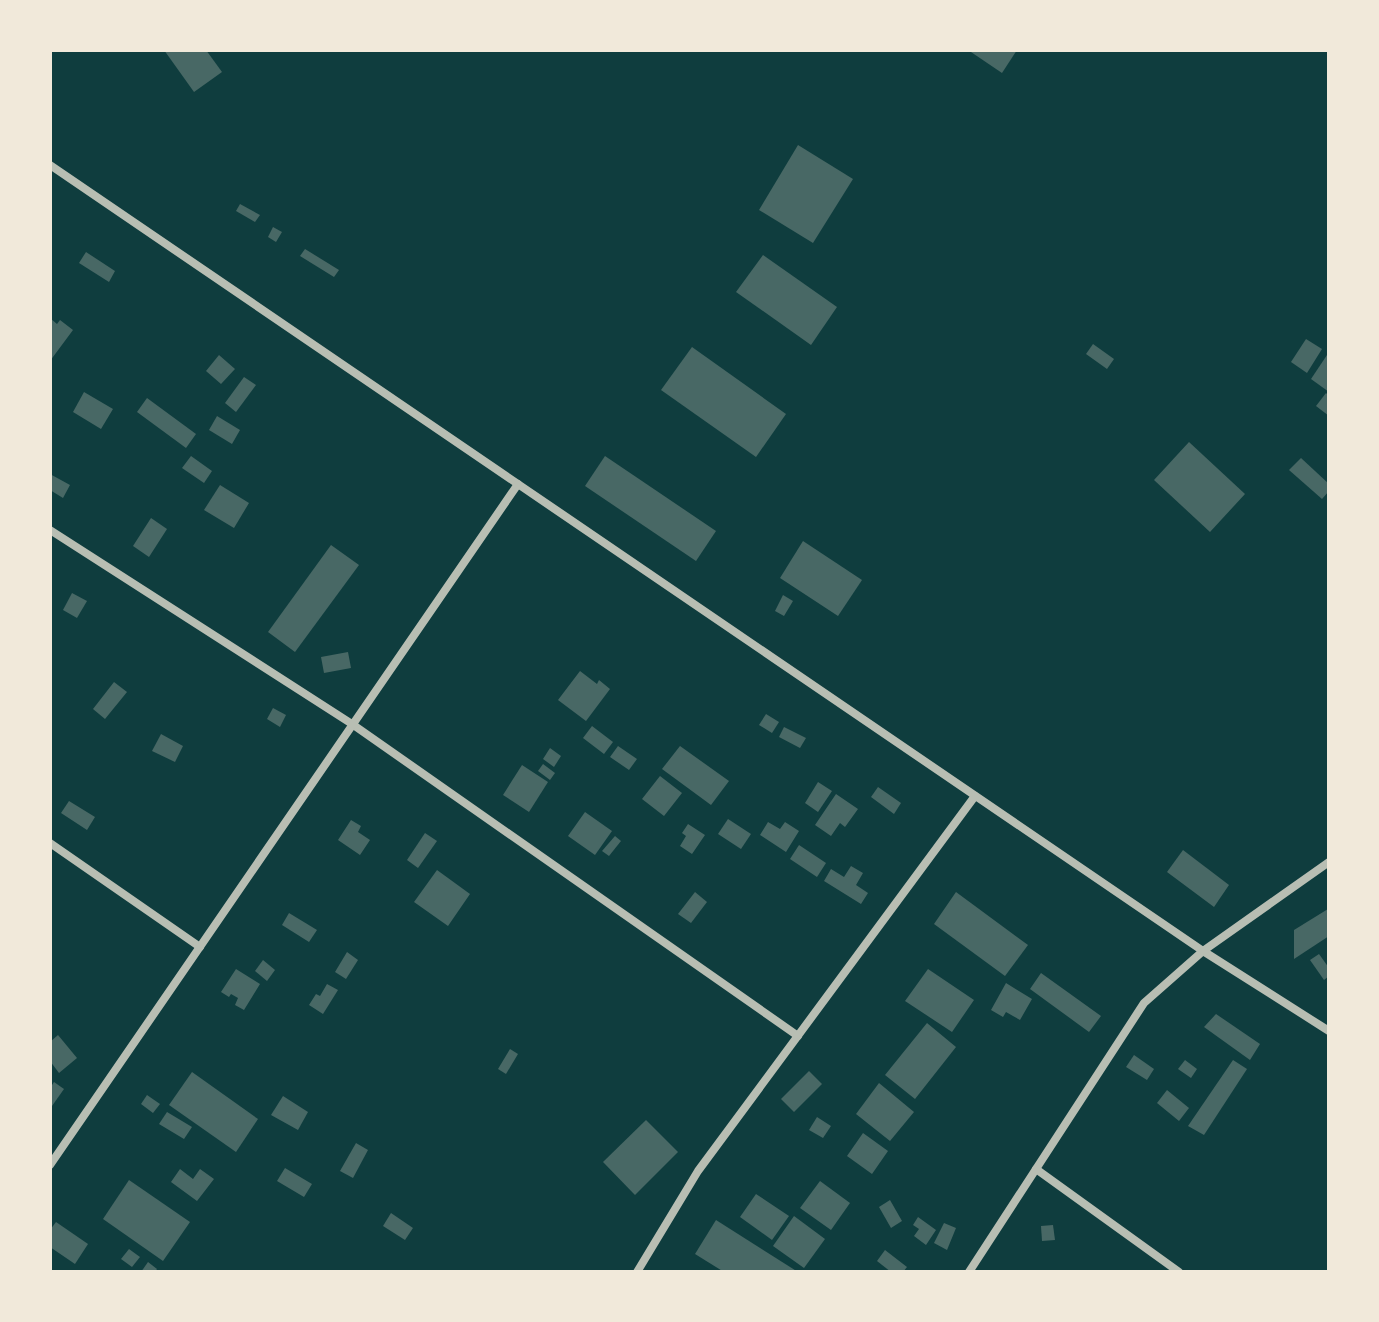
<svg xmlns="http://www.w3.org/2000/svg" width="1379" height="1322" font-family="'Noto Sans',sans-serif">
	<rect width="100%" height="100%" fill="#0f3d3e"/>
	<!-- building -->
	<g fill="#486865">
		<path d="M 164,50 L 206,50 L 222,72 L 194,92 Z"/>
		<path d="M 968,50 L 1017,50 L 1002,73 Z"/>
		<path d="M 798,145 L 853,179 L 813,243 L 759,210 Z"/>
		<path d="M 240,204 L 260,215 L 255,222 L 236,211 Z"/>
		<path d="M 273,227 L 282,232 L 276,242 L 268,237 Z"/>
		<path d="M 305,249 L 339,270 L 334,277 L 300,256 Z"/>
		<path d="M 86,252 L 115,271 L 109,282 L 79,263 Z"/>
		<path d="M 763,255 L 837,307 L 811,345 L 736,292 Z"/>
		<path d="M 50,318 L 57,324 L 60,320 L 73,330 L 50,361 Z"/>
		<path d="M 1306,339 L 1322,349 L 1307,373 L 1291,362 Z"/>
		<path d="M 1093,344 L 1114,359 L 1107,369 L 1086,354 Z"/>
		<path d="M 692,347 L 786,414 L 756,457 L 661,390 Z"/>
		<path d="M 1329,352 L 1329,392 L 1311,379 Z"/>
		<path d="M 219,355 L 235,369 L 221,384 L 206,371 Z"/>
		<path d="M 244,377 L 256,385 L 236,412 L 225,403 Z"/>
		<path d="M 84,392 L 113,409 L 101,429 L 73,412 Z"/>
		<path d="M 1326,393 L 1329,396 L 1329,416 L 1316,406 Z"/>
		<path d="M 147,398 L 196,434 L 186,448 L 137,412 Z"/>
		<path d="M 217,416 L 240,430 L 232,444 L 209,430 Z"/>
		<path d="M 1189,442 L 1245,494 L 1210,532 L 1154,480 Z"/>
		<path d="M 191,456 L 212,471 L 204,483 L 182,468 Z"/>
		<path d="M 605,456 L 716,531 L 696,561 L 585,486 Z"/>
		<path d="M 1301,458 L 1329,484 L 1329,491 L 1322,499 L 1289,470 Z"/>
		<path d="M 50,474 L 70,485 L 63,498 L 50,490 Z"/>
		<path d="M 220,485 L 249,503 L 234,528 L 204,510 Z"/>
		<path d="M 151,518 L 167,529 L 149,557 L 133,546 Z"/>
		<path d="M 803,541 L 862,580 L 838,616 L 780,578 Z"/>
		<path d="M 331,545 L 359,565 L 295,652 L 268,632 Z"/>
		<path d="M 72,593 L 87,601 L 77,618 L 63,610 Z"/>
		<path d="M 783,595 L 793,601 L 784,616 L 775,611 Z"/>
		<path d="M 348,652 L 351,668 L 324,673 L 321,657 Z"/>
		<path d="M 580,671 L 597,684 L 599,680 L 610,689 L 586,721 L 558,700 Z"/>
		<path d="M 114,682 L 127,692 L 105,719 L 93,709 Z"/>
		<path d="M 273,708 L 286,715 L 280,727 L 267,719 Z"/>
		<path d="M 766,714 L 779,722 L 772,733 L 759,725 Z"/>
		<path d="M 592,726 L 613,742 L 604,754 L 583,738 Z"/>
		<path d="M 784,727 L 806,738 L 800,748 L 779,737 Z"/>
		<path d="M 161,734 L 183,746 L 175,762 L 152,751 Z"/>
		<path d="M 618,746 L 637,759 L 629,770 L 610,757 Z"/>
		<path d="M 680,746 L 729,781 L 711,805 L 662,769 Z"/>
		<path d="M 550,748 L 561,756 L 554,767 L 543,759 Z"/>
		<path d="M 543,764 L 555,773 L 550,780 L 538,771 Z"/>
		<path d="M 522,765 L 548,782 L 529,812 L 503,795 Z"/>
		<path d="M 660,776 L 682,793 L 664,816 L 642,799 Z"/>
		<path d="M 818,782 L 832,791 L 818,812 L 805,803 Z"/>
		<path d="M 878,787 L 901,803 L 894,814 L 871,797 Z"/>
		<path d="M 836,794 L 858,809 L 845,827 L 840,823 L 831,836 L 815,825 Z"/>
		<path d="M 69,801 L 95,817 L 87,830 L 61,813 Z"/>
		<path d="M 585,812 L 612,831 L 595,855 L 568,836 Z"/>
		<path d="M 728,819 L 751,834 L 741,849 L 718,834 Z"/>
		<path d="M 351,820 L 361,826 L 358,832 L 370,840 L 360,855 L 338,840 Z"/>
		<path d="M 768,822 L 780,829 L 785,822 L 799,831 L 786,852 L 760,835 Z"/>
		<path d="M 688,824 L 705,835 L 692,854 L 680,846 L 686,836 L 682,833 Z"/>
		<path d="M 425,833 L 437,841 L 418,868 L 407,860 Z"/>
		<path d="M 615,836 L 621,841 L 609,856 L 602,851 Z"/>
		<path d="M 799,845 L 826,863 L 817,877 L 790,859 Z"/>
		<path d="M 1183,850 L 1229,885 L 1214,907 L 1167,872 Z"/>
		<path d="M 851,866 L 863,873 L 856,885 L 868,893 L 861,904 L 824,881 L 831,869 L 844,877 Z"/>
		<path d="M 437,870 L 470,894 L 448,926 L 414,902 Z"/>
		<path d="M 695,892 L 707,902 L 691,923 L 678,914 Z"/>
		<path d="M 956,892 L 1028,945 L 1005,976 L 934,924 Z"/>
		<path d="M 1328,909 L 1329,936 L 1294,959 L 1294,930 Z"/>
		<path d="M 289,913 L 317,930 L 309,942 L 282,925 Z"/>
		<path d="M 347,952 L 358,960 L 346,979 L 335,972 Z"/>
		<path d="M 1319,954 L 1329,968 L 1329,976 L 1324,980 L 1310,960 Z"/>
		<path d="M 263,960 L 275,970 L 267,981 L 255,971 Z"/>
		<path d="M 236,969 L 260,984 L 244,1010 L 235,1005 L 238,998 L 231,994 L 229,997 L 221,992 Z"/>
		<path d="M 928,969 L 974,1000 L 952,1032 L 905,1001 Z"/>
		<path d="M 1041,973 L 1101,1016 L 1089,1032 L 1030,989 Z"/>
		<path d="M 1006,983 L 1032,999 L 1020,1020 L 1006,1012 L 1003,1017 L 991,1010 Z"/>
		<path d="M 327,984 L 338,990 L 323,1014 L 309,1005 L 316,994 L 320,996 Z"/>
		<path d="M 1216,1014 L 1260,1044 L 1250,1060 L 1204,1027 Z"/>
		<path d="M 927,1023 L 956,1047 L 915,1099 L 885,1075 Z"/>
		<path d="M 58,1035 L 77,1058 L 59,1073 L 50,1061 L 50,1042 Z"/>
		<path d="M 510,1049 L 518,1054 L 506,1074 L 498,1069 Z"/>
		<path d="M 1134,1055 L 1154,1069 L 1147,1080 L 1126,1067 Z"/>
		<path d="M 1185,1060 L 1197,1069 L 1191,1078 L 1178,1069 Z"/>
		<path d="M 1233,1060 L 1247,1069 L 1204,1135 L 1188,1126 Z"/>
		<path d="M 809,1071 L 822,1084 L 794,1112 L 781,1099 Z"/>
		<path d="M 192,1072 L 258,1119 L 236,1152 L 169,1105 Z"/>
		<path d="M 54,1082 L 64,1089 L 52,1106 L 50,1104 L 50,1088 Z"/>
		<path d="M 879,1083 L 914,1112 L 890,1141 L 856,1114 Z"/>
		<path d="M 1167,1090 L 1189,1108 L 1179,1121 L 1157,1103 Z"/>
		<path d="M 147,1095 L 160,1104 L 153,1113 L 141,1104 Z"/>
		<path d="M 283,1096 L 308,1112 L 298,1130 L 271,1115 Z"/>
		<path d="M 167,1112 L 192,1127 L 184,1139 L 159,1124 Z"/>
		<path d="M 817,1117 L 831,1126 L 823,1138 L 809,1130 Z"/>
		<path d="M 646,1120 L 678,1152 L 635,1195 L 603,1162 Z"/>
		<path d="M 863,1133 L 888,1151 L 872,1174 L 847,1156 Z"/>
		<path d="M 356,1143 L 368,1150 L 353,1178 L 340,1171 Z"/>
		<path d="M 285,1168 L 312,1184 L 304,1197 L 277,1181 Z"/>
		<path d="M 180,1169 L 193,1179 L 200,1169 L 214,1179 L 197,1201 L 171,1182 Z"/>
		<path d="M 129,1180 L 190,1222 L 163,1261 L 103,1219 Z"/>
		<path d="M 820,1181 L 850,1203 L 831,1230 L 800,1208 Z"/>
		<path d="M 756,1194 L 789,1216 L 772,1240 L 740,1217 Z"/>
		<path d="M 890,1200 L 902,1221 L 891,1228 L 879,1207 Z"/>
		<path d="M 391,1213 L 413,1228 L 405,1240 L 383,1226 Z"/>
		<path d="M 794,1216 L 825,1239 L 804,1268 L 773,1246 Z"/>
		<path d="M 918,1217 L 936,1230 L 926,1245 L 914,1236 L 919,1229 L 913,1225 Z"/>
		<path d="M 716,1220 L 798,1272 L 724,1272 L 695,1254 Z"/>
		<path d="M 56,1222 L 88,1244 L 75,1264 L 50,1247 L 50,1230 Z"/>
		<path d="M 944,1223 L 956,1228 L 947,1250 L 934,1243 Z"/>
		<path d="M 1053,1225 L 1055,1240 L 1042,1241 L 1041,1226 Z"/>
		<path d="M 129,1249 L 140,1257 L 132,1267 L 121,1259 Z"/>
		<path d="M 885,1250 L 907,1267 L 903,1272 L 891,1272 L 877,1261 Z"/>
		<path d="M 148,1262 L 157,1269 L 155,1272 L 141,1272 Z"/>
	</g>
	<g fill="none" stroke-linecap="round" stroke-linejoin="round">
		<!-- minor -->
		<g stroke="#b8beb3" stroke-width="8">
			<path d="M 50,165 L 1203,951 L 1329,1031"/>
			<path d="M 50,530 L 352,724 L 798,1036"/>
			<path d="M 50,843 L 200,947"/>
			<path d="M 50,1165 L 518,484"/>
			<path d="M 1036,1169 L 1179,1272"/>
			<path d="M 637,1272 L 698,1171 L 975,796"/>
			<path d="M 969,1272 L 1144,1003 L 1203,951 L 1329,862"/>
		</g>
	</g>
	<!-- border -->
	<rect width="1379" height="1322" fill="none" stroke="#f1e9da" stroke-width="104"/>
</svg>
